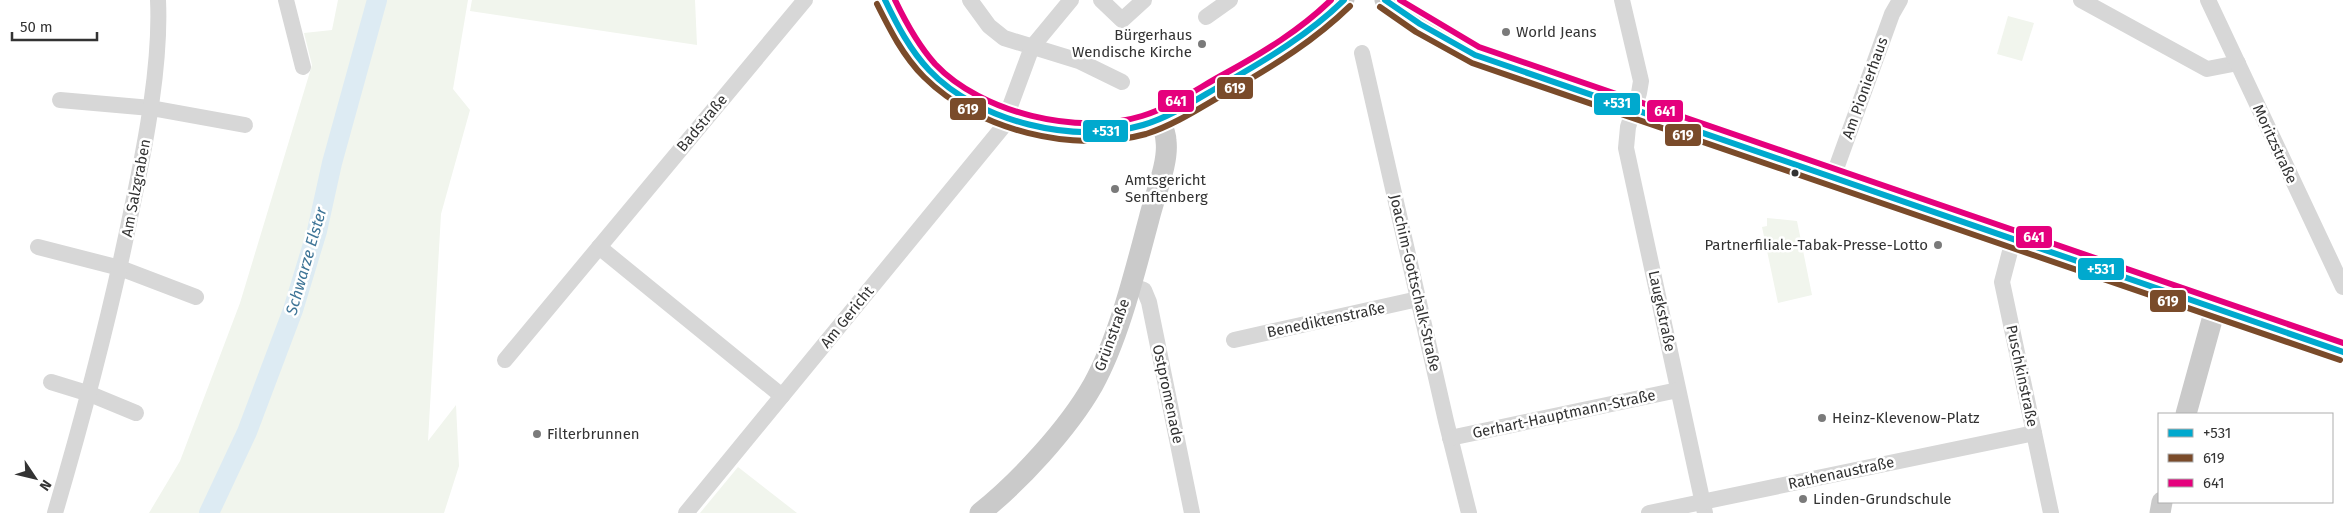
<svg xmlns="http://www.w3.org/2000/svg" width="2343" height="513" font-family="'Fira Sans',sans-serif">
	<rect width="100%" height="100%" fill="#fff"/>
	<!-- green -->
	<g fill="#f1f5ed">
		<path d="M 338,0 L 468,0 L 453,89 L 470,110 L 441,214 L 428,441 L 456,405 L 459,466 L 444,513 L 149,513 L 180,461 L 240,303 L 312,65 L 304,33 L 332,30 Z"/>
		<path d="M 472,0 L 695,0 L 697,45 L 470,11 Z"/>
		<path d="M 2008,16 L 2034,23 L 2022,61 L 1997,54 Z"/>
		<path d="M 1767,218 L 1797,221 L 1812,295 L 1778,303 L 1762,227 L 1767,226 Z"/>
		<path d="M 738,467 L 797,513 L 700,513 Z"/>
	</g>
	<g fill="none" stroke-linecap="round" stroke-linejoin="round">
		<!-- river -->
		<path stroke="#ddebf3" stroke-width="20" d="M 209,513 L 247,432 L 293,310 L 317,231 L 332,163 L 377,0"/>
		<!-- minor -->
		<g stroke="#d7d7d7" stroke-width="16">
			<path d="M 286,0 L 303,67"/>
			<path d="M 885,0 C 894,18 903,37 915,53 C 962,117 1055,143 1131,129 C 1141,127 1151,123 1160,120"/>
			<path d="M 970,0 L 989,26 L 1004,38 L 1079,61 L 1122,82"/>
			<path d="M 1101,0 L 1122,20 L 1144,0"/>
			<path d="M 1622,0 L 1641,81 L 1639,93 L 1628,127 L 1626,148 L 1705,513"/>
			<path d="M 2081,0 L 2207,69 L 2238,63"/>
			<path d="M 2208,0 L 2343,287"/>
			<path d="M 1206,17 L 1230,0"/>
			<path d="M 1362,53 L 1446,421 L 1469,513"/>
			<path d="M 60,100 L 151,108 L 245,125"/>
			<path d="M 1833,177 L 1892,14 L 1900,0"/>
			<path d="M 2013,240 L 2002,282 L 2051,513"/>
			<path d="M 38,247 L 120,268 L 196,297"/>
			<path d="M 599,247 L 782,396"/>
			<path d="M 1130,285 L 1144,290 L 1149,302 L 1192,513"/>
			<path d="M 1234,340 L 1418,299"/>
			<path d="M 505,360 L 805,0"/>
			<path d="M 51,382 L 90,394 L 136,413"/>
			<path d="M 1450,438 L 1678,390"/>
			<path d="M 55,513 C 85,411 112,308 133,203 C 146,141 161,63 158,0"/>
			<path d="M 686,513 L 1002,128 L 1032,47 L 1071,0"/>
			<path d="M 1649,513 L 2034,433"/>
		</g>
		<!-- major -->
		<g stroke="#cacaca" stroke-width="21">
			<path d="M 1385,0 L 1420,24 L 1475,55 L 2343,352"/>
			<path d="M 2186,414 L 2215,309"/>
			<path d="M 980,513 C 1019,482 1068,429 1093,385 C 1119,338 1135,271 1149,219 C 1154,197 1169,163 1166,141 C 1166,134 1163,127 1160,120 L 1296,42 L 1311,31 L 1344,0"/>
			<path d="M 2160,513 L 2162,502"/>
		</g>
		<!-- bus-1 casing -->
		<g stroke="#fff" stroke-width="10">
			<g id="bus-1">
				<path d="M 885,0 C 897,25 910,50 929,70 C 978,122 1075,145 1143,125 C 1173,116 1200,97 1227,82 C 1269,58 1309,34 1344,0"/>
				<path d="M 1385,0 L 1420,24 L 1475,55 L 2343,352"/>
			</g>
		</g>
		<!-- bus-2 casing -->
		<g stroke="#fff" stroke-width="10">
			<g id="bus-2">
				<path d="M 877,4 C 890,30 903,56 924,77 C 977,130 1073,154 1146,134 C 1177,124 1204,105 1233,89 C 1275,65 1315,40 1350,6"/>
				<path d="M 1380,7 L 1416,32 L 1472,63 L 2340,360"/>
			</g>
		</g>
		<!-- bus-3 casing -->
		<g stroke="#fff" stroke-width="10">
			<g id="bus-3">
				<path d="M 895,0 C 906,23 918,45 935,64 C 981,113 1078,136 1142,116 C 1172,107 1198,88 1226,73 C 1264,52 1300,30 1331,0"/>
				<path d="M 1400,0 L 1479,47 L 2343,343"/>
			</g>
		</g>
		<!-- bus-1 -->
		<use href="#bus-1" stroke="#00a9ce" stroke-width="6"/>
		<!-- bus-2 -->
		<use href="#bus-2" stroke="#7a4b2a" stroke-width="6"/>
		<!-- bus-3 -->
		<use href="#bus-3" stroke="#e5007d" stroke-width="6"/>
	</g>
	<!-- markers -->
	<g fill="#7a7a7a" stroke="#fff" stroke-width="2">
		<circle cx="1506" cy="32" r="5"/>
		<circle cx="1202" cy="44" r="5"/>
		<circle cx="1115" cy="189" r="5"/>
		<circle cx="1938" cy="245" r="5"/>
		<circle cx="1822" cy="418" r="5"/>
		<circle cx="537" cy="434" r="5"/>
		<circle cx="1803" cy="499" r="5"/>
	</g>
	<circle fill="#333" stroke="#fff" stroke-width="2" cx="1795" cy="173" r="4.5"/>
	<g text-anchor="middle" dominant-baseline="central" stroke-width="5" stroke-linejoin="round" paint-order="stroke">
		<!-- poi labels -->
		<g font-size="15" fill="#333" stroke="#fff" text-anchor="start">
			<text x="1516" y="32">World Jeans</text>
			<text x="1192" y="35" text-anchor="end">Bürgerhaus<tspan x="1192" dy="17">Wendische Kirche</tspan></text>
			<text x="1125" y="180">Amtsgericht<tspan x="1125" dy="17">Senftenberg</tspan></text>
			<text x="1928" y="245" text-anchor="end">Partnerfiliale-Tabak-Presse-Lotto</text>
			<text x="1832" y="418">Heinz-Klevenow-Platz</text>
			<text x="547" y="434">Filterbrunnen</text>
			<text x="1813" y="499">Linden-Grundschule</text>
		</g>
		<!-- street labels -->
		<g font-size="15" fill="#333" stroke="#fff">
			<text transform="translate(1865 88) rotate(-70)">Am Pionierhaus</text>
			<text transform="translate(702 123) rotate(-50)">Badstraße</text>
			<text transform="translate(2275 144) rotate(65)">Moritzstraße</text>
			<text transform="translate(136 188) rotate(-79)">Am Salzgraben</text>
			<text transform="translate(1415 283) rotate(77)">Joachim-Gottschalk-Straße</text>
			<text transform="translate(1662 311) rotate(78)">Laugkstraße</text>
			<text transform="translate(847 317) rotate(-51)">Am Gericht</text>
			<text transform="translate(1326 320) rotate(-12)">Benediktenstraße</text>
			<text transform="translate(1112 335) rotate(-70)">Grünstraße</text>
			<text transform="translate(2022 376) rotate(78)">Puschkinstraße</text>
			<text transform="translate(1168 394) rotate(78)">Ostpromenade</text>
			<text transform="translate(1564 414) rotate(-12)">Gerhart-Hauptmann-Straße</text>
			<text transform="translate(1841 473) rotate(-12)">Rathenaustraße</text>
		</g>
		<!-- water labels -->
		<g font-size="16" font-style="italic" fill="#3f7597" stroke="#fff">
			<text transform="translate(306 261) rotate(-74)">Schwarze Elster</text>
		</g>
	</g>
	<g stroke="#fff" stroke-width="2">
		<rect x="1216" y="76" width="38" height="24" rx="5" fill="#7a4b2a"/>
		<rect x="1157" y="89" width="38" height="24" rx="5" fill="#e5007d"/>
		<rect x="1593" y="92" width="48" height="24" rx="5" fill="#00a9ce"/>
		<rect x="949" y="97" width="38" height="24" rx="5" fill="#7a4b2a"/>
		<rect x="1646" y="99" width="38" height="24" rx="5" fill="#e5007d"/>
		<rect x="1082" y="119" width="47" height="24" rx="5" fill="#00a9ce"/>
		<rect x="1664" y="123" width="38" height="24" rx="5" fill="#7a4b2a"/>
		<rect x="2015" y="225" width="38" height="24" rx="5" fill="#e5007d"/>
		<rect x="2077" y="257" width="48" height="24" rx="5" fill="#00a9ce"/>
		<rect x="2149" y="289" width="38" height="24" rx="5" fill="#7a4b2a"/>
	</g>
	<g font-size="14" text-anchor="middle" font-weight="bold" fill="#fff">
		<text x="1235" y="93">619</text>
		<text x="1176" y="106">641</text>
		<text x="1617" y="108">+531</text>
		<text x="968" y="114">619</text>
		<text x="1665" y="116">641</text>
		<text x="1106" y="136">+531</text>
		<text x="1683" y="140">619</text>
		<text x="2034" y="242">641</text>
		<text x="2101" y="274">+531</text>
		<text x="2168" y="306">619</text>
	</g>
	<!-- legend -->
	<rect x="2158" y="413" width="175" height="90" fill="#ffffff" stroke="#adadad"/>
	<rect x="2168" y="429" width="25" height="8" fill="#00a9ce" stroke="#adadad"/>
	<text x="2203" y="438" font-size="15" fill="#333333">+531</text>
	<rect x="2168" y="454" width="25" height="8" fill="#7a4b2a" stroke="#adadad"/>
	<text x="2203" y="463" font-size="15" fill="#333333">619</text>
	<rect x="2168" y="479" width="25" height="8" fill="#e5007d" stroke="#adadad"/>
	<text x="2203" y="488" font-size="15" fill="#333333">641</text>
	<!-- north arrow -->
	<g transform="translate(35 478) rotate(125)" stroke="#ffffff" stroke-width="4" paint-order="stroke">
	<path d="M0-4L9 19L0 12L-9 19Z" fill="#333333"/>
	<text y="-8" font-size="14" font-weight="bold" text-anchor="middle" fill="#333333">N</text>
	</g>
	<!-- scale -->
	<path d="M12 32v8h85v-8" fill="none" stroke="#333333" stroke-width="2.5"/>
	<text x="20" y="32" font-size="15" fill="#333333" stroke="#ffffff" stroke-width="4" paint-order="stroke">50 m</text>
</svg>
